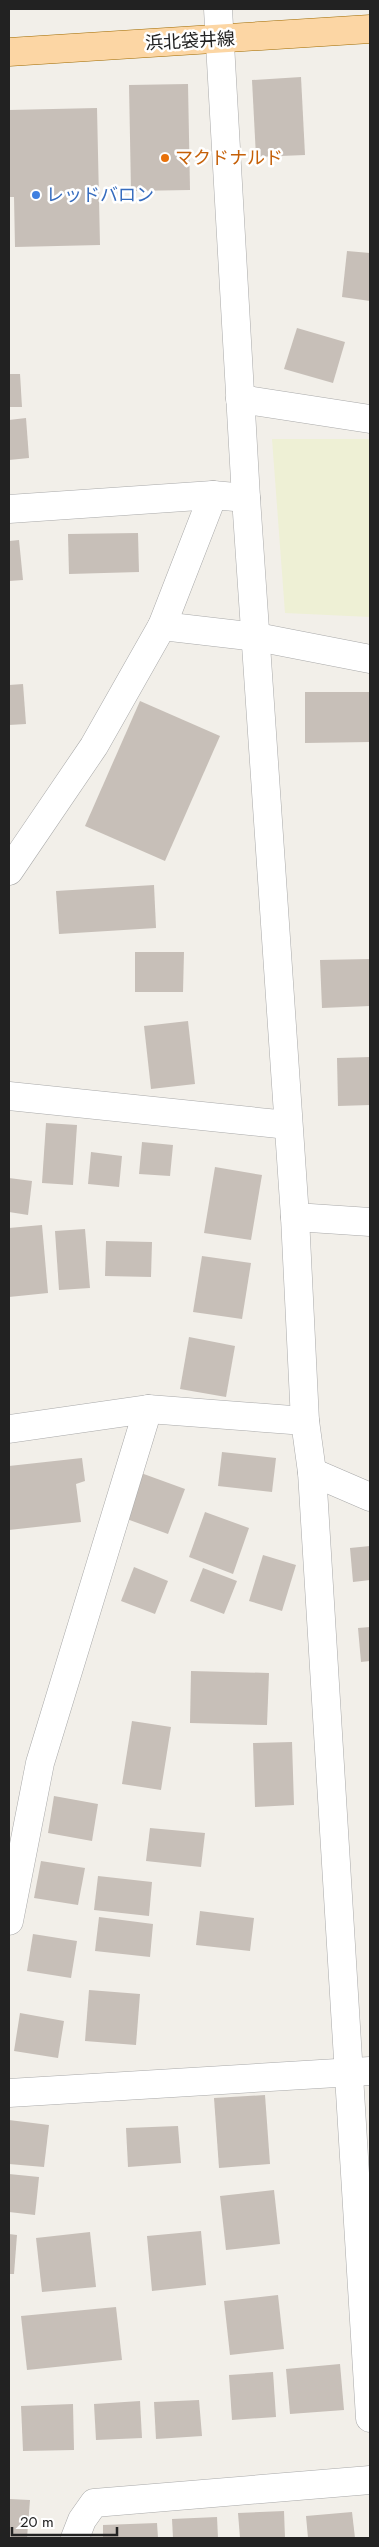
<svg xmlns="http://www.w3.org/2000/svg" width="379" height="2547" font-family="Jost,'Noto Sans JP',sans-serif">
	<rect width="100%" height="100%" fill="#f2efe9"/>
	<!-- farmland -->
	<path fill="#eef0d5" d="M 272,439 L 370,439 L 370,617 L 285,613 Z"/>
	<!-- building -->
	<g fill="#c7bfb8">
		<path d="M 301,77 L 305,155 L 256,157 L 252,80 Z"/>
		<path d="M 188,84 L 190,190 L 131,191 L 129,85 Z"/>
		<path d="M 97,108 L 100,245 L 15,247 L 14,197 L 9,197 L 9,110 Z"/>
		<path d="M 347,251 L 370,253 L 370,301 L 342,297 Z"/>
		<path d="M 297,328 L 345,342 L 333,383 L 284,369 Z"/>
		<path d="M 9,374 L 20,374 L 22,407 L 9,407 Z"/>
		<path d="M 26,418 L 29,458 L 9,460 L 9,420 Z"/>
		<path d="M 138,533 L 139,572 L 69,574 L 68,534 Z"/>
		<path d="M 19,540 L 23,580 L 9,581 L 9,541 Z"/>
		<path d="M 23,684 L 26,724 L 9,725 L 9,685 Z"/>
		<path d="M 305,692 L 370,692 L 370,742 L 305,743 Z"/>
		<path d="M 140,701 L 220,736 L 165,861 L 85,826 Z"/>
		<path d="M 154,885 L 156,928 L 59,934 L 56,891 Z"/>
		<path d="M 135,952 L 184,952 L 183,992 L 135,992 Z"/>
		<path d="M 370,959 L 370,1006 L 322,1008 L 320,960 Z"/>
		<path d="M 188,1021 L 195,1084 L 151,1089 L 144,1026 Z"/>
		<path d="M 370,1057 L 370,1105 L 338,1106 L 337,1058 Z"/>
		<path d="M 46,1123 L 77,1125 L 73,1185 L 42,1183 Z"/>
		<path d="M 142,1142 L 173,1145 L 170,1176 L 139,1174 Z"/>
		<path d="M 91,1152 L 122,1156 L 119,1187 L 88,1184 Z"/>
		<path d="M 215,1167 L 262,1175 L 251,1240 L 204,1233 Z"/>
		<path d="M 9,1178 L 32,1181 L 28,1215 L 9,1212 Z"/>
		<path d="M 42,1225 L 48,1293 L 9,1297 L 9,1228 Z"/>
		<path d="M 85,1229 L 90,1288 L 59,1290 L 55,1231 Z"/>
		<path d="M 106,1241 L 152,1242 L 151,1277 L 105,1276 Z"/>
		<path d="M 202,1256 L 251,1263 L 242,1319 L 193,1312 Z"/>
		<path d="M 189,1337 L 235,1346 L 226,1397 L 180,1389 Z"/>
		<path d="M 222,1452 L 276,1458 L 272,1492 L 218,1486 Z"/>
		<path d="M 82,1458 L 85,1481 L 76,1484 L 81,1522 L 9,1530 L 9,1466 Z"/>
		<path d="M 141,1473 L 185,1489 L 168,1534 L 124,1518 Z"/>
		<path d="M 205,1512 L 249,1528 L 233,1574 L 189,1557 Z"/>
		<path d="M 370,1546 L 370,1580 L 353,1582 L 350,1548 Z"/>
		<path d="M 263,1555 L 296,1565 L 282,1611 L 249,1601 Z"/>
		<path d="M 134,1567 L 168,1581 L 155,1614 L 121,1601 Z"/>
		<path d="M 203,1568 L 237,1581 L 224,1614 L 190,1601 Z"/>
		<path d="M 370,1627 L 370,1661 L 361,1662 L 358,1628 Z"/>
		<path d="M 191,1671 L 269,1673 L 267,1725 L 190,1723 Z"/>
		<path d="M 132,1721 L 171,1727 L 161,1790 L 122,1784 Z"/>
		<path d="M 292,1742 L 294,1805 L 255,1807 L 253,1743 Z"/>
		<path d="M 54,1796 L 98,1804 L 92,1841 L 48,1833 Z"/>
		<path d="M 150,1828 L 205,1833 L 201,1867 L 146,1861 Z"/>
		<path d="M 41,1861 L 85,1868 L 78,1905 L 34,1898 Z"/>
		<path d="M 98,1876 L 152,1882 L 149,1916 L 94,1910 Z"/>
		<path d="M 200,1911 L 254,1918 L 250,1951 L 196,1945 Z"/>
		<path d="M 99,1917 L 153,1924 L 150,1957 L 95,1951 Z"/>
		<path d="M 33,1934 L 77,1941 L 71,1978 L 27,1971 Z"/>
		<path d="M 89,1990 L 140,1994 L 136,2045 L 85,2041 Z"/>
		<path d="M 20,2013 L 64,2021 L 58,2058 L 14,2051 Z"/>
		<path d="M 265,2095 L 270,2164 L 219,2168 L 214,2098 Z"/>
		<path d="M 9,2120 L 49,2125 L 44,2167 L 9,2164 Z"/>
		<path d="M 178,2126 L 181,2163 L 128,2167 L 126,2128 Z"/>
		<path d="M 9,2174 L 39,2177 L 35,2215 L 9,2212 Z"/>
		<path d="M 274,2190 L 280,2244 L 226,2250 L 220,2196 Z"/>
		<path d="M 201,2231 L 206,2285 L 152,2291 L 147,2236 Z"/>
		<path d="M 90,2232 L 96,2287 L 42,2292 L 36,2238 Z"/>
		<path d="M 9,2234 L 17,2235 L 14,2274 L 9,2274 Z"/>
		<path d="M 278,2295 L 284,2349 L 230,2355 L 224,2301 Z"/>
		<path d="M 116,2307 L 122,2360 L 27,2370 L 21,2316 Z"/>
		<path d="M 340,2364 L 344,2410 L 290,2414 L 286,2369 Z"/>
		<path d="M 273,2372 L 276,2417 L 232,2420 L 229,2375 Z"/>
		<path d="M 199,2400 L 202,2436 L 156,2439 L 154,2402 Z"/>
		<path d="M 140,2401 L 142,2438 L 96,2440 L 94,2404 Z"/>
		<path d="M 73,2404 L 74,2450 L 23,2451 L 21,2406 Z"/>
		<path d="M 9,2499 L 30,2500 L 27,2538 L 9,2538 Z"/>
		<path d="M 284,2511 L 285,2538 L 240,2538 L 238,2513 Z"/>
		<path d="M 352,2512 L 355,2538 L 308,2538 L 306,2516 Z"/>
		<path d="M 217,2517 L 218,2538 L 173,2538 L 172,2519 Z"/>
		<path d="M 157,2523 L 158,2538 L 103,2538 L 103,2525 Z"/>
	</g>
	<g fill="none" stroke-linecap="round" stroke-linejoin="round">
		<!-- minor casing -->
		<g stroke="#a9a9a9" stroke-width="29">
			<g id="minor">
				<path d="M 218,9 L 246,498 L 295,1217 L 305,1421 L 312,1472 L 370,2418"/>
				<path d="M 240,399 L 370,419"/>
				<path d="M 9,509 L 213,495"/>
				<path d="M 162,626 L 257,637 L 370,659"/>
				<path d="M 9,871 L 94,746 L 162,626 L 213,495 L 246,498"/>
				<path d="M 9,1096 L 288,1125"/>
				<path d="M 295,1217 L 370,1222"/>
				<path d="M 9,1429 L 148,1409 L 305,1421"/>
				<path d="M 312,1472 L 370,1497"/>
				<path d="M 9,1921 L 40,1763 L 148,1409"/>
				<path d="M 9,2093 L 370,2071"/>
				<path d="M 75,2538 L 82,2520 L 94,2503 L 370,2480"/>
			</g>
		</g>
		<!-- major casing -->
		<g stroke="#a06b00" stroke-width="29">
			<path id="major" d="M 9,52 L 370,29"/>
		</g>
		<!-- minor -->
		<use href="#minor" stroke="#fff" stroke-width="28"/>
		<!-- major -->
		<use href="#major" stroke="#fcd6a4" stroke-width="28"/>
	</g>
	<!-- markers -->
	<circle fill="#e8710a" stroke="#fff" stroke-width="2" cx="165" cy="158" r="5"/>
	<circle fill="#3f7fe0" stroke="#fff" stroke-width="2" cx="36" cy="195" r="5"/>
	<g text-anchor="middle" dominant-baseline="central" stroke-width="5" stroke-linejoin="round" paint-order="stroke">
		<!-- street labels -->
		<g font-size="18" fill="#222" stroke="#fff">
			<text transform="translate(190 41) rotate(-3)">浜北袋井線</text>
		</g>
		<!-- food labels -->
		<g font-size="18" fill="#c56008" stroke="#fff" text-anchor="start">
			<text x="175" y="158">マクドナルド</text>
		</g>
		<!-- shop labels -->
		<g font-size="18" fill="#366cbe" stroke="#fff" text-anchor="start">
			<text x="46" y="195">レッドバロン</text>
		</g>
	</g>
	<!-- border -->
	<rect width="379" height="2547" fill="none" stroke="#222222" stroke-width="20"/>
	<!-- scale -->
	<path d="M12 2527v8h105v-8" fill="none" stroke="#222222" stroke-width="2.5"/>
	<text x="20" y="2527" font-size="15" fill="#222222" stroke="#ffffff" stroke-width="4" paint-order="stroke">20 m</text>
</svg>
